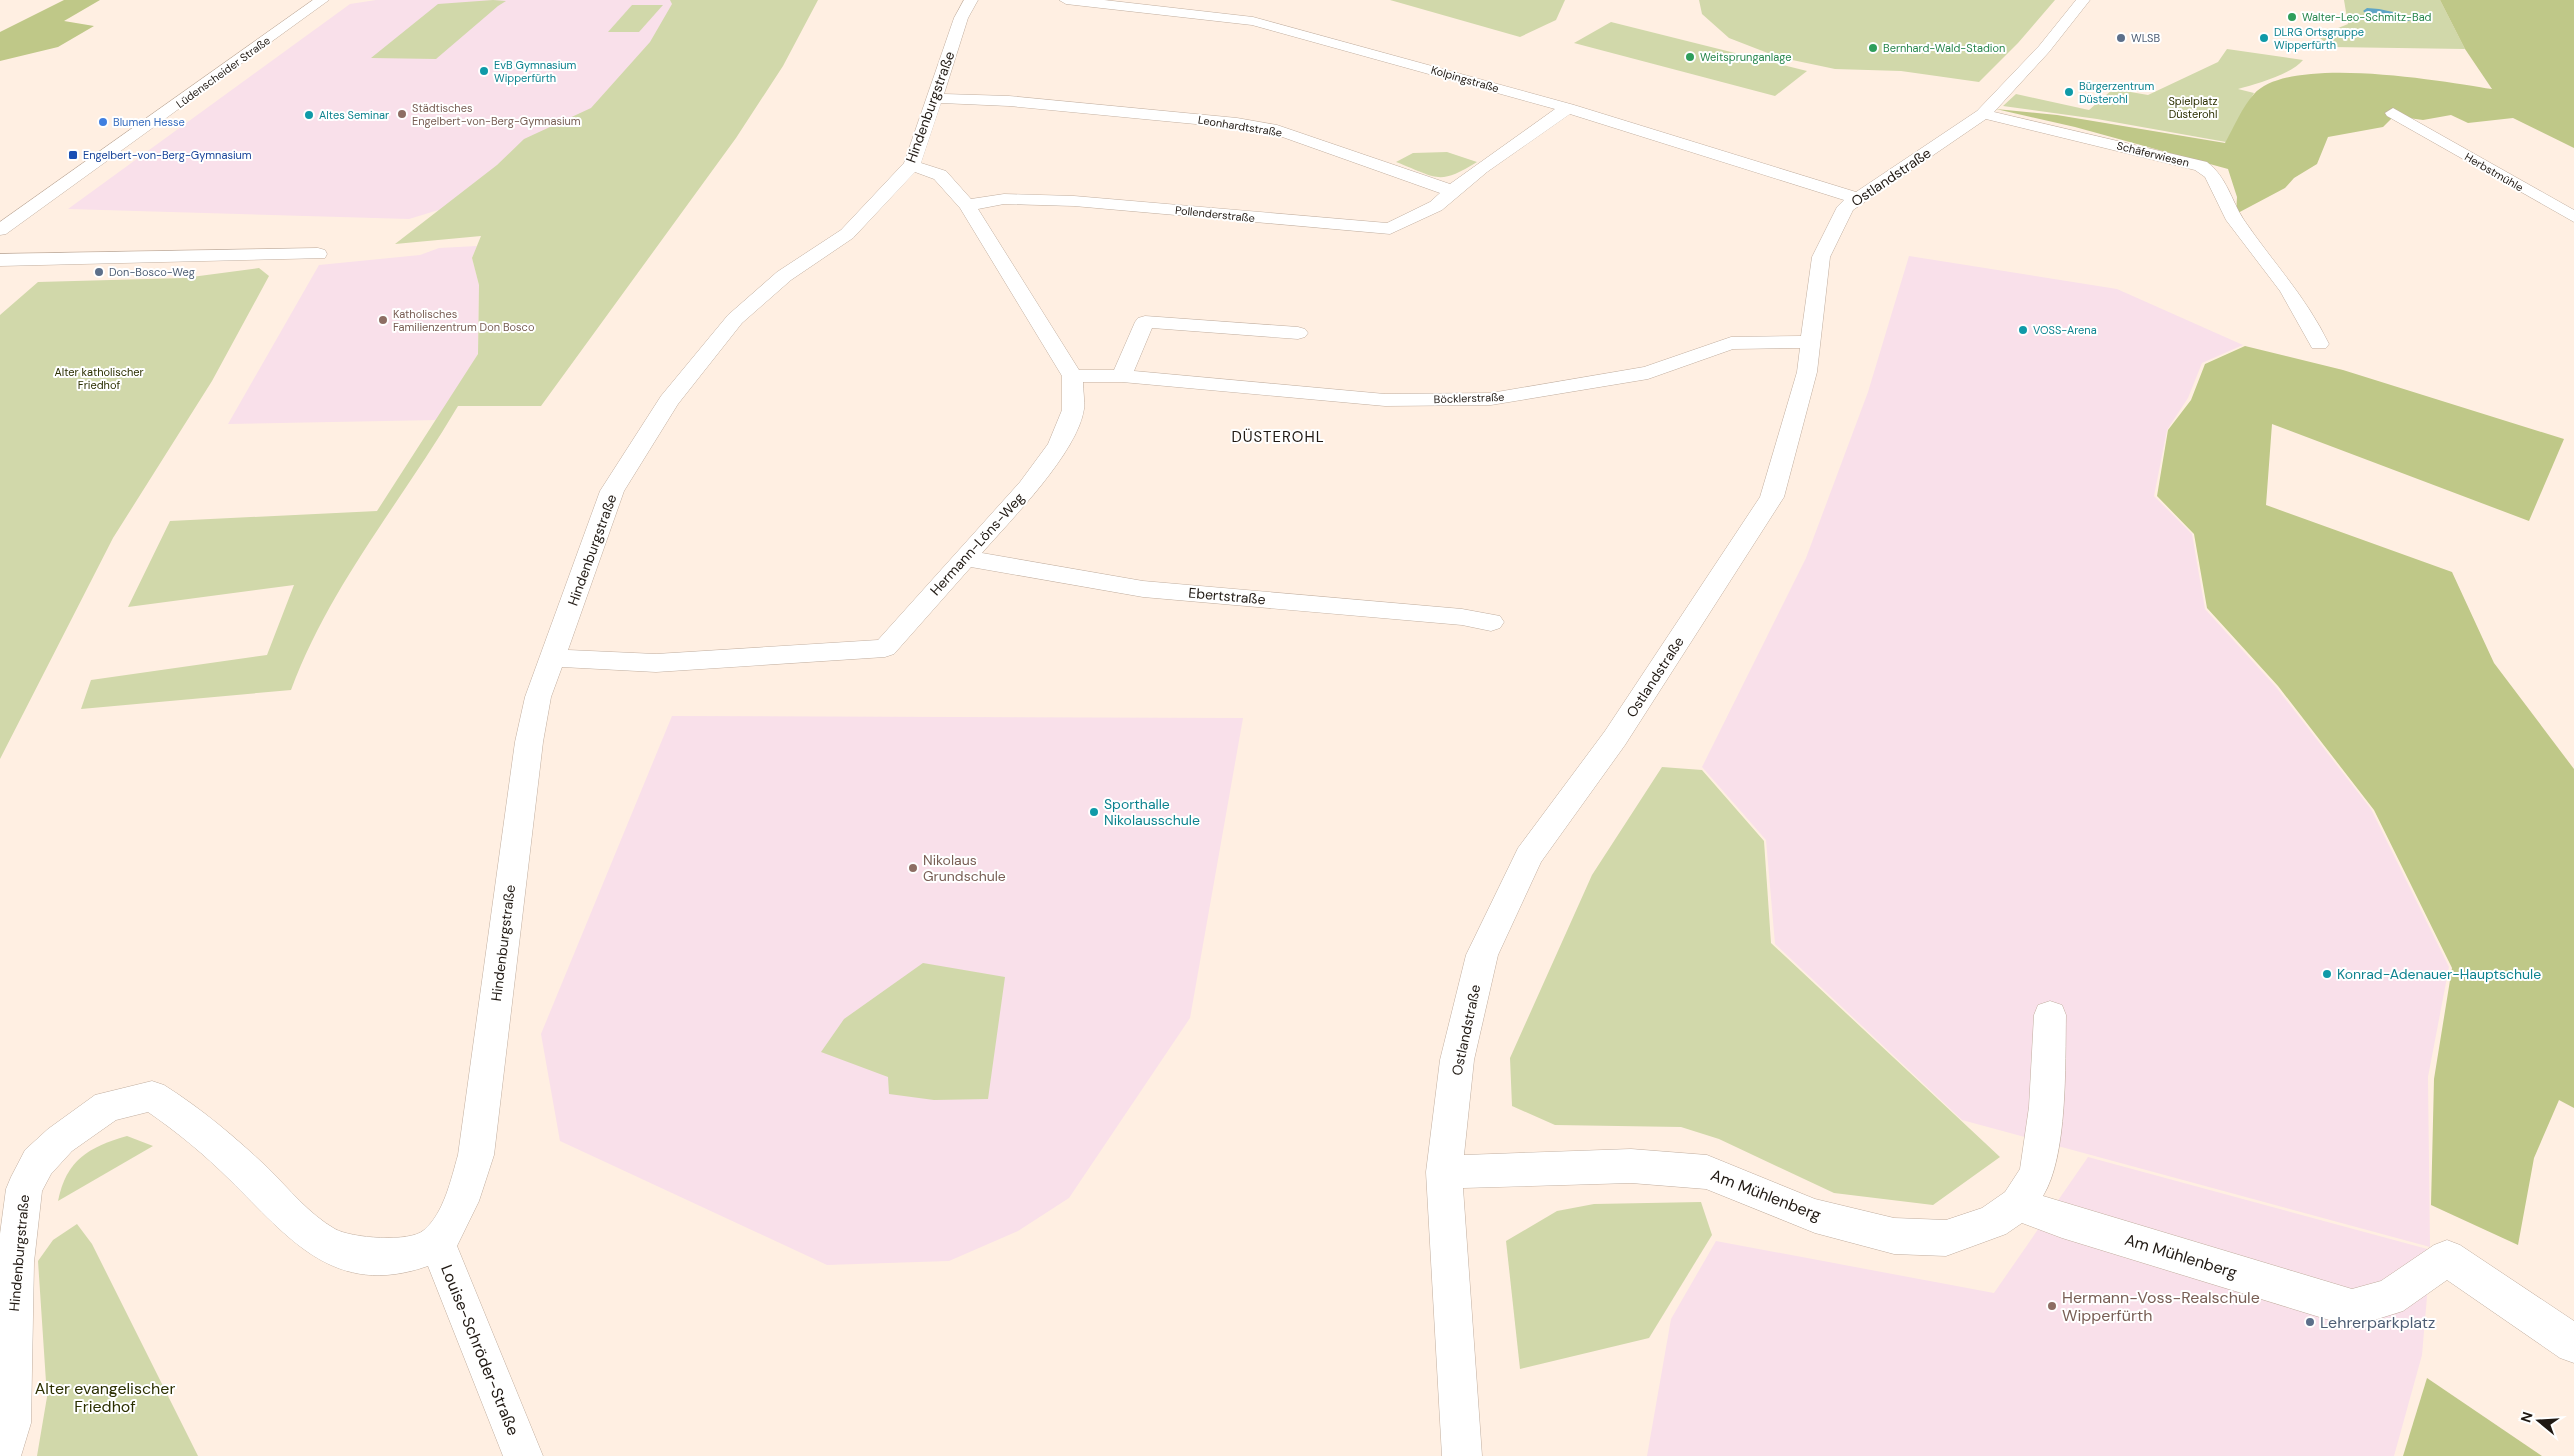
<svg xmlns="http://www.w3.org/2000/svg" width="2574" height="1456" font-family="'DM Sans',sans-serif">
	<rect width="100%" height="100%" fill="#ffefe2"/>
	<!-- education -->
	<g fill="#f9e0ea">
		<path d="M 376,0 L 687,0 L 639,71 L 478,198 L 409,219 L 68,209 L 350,4 Z"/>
		<path d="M 477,246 L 472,258 L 479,285 L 478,354 L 438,420 L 228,424 L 319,265 L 420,255 L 439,248 Z"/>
		<path d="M 1909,256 L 2117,289 L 2243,345 L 2202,363 L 2188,398 L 2167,430 L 2154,496 L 2192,534 L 2205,609 L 2276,687 L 2371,809 L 2449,967 L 2428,1077 L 2430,1247 L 1962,1120 L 1775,944 L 1766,840 L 1702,767 L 1806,558 L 1868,392 Z"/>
		<path d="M 672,716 L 1243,718 L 1190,1018 L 1069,1198 L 1018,1231 L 949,1261 L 827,1265 L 560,1141 L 541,1034 Z"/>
		<path d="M 2088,1157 L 2431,1250 L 2422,1355 L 2394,1456 L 1647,1456 L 1671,1319 L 1716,1241 L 1994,1293 Z"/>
	</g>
	<!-- green -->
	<g fill="#d1d8aa">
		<path d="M 493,0 L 506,1 L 498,6 L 436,59 L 371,58 L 438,4 Z"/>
		<path d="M 670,0 L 818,0 L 783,66 L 736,138 L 541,406 L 458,406 C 402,501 330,585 291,690 L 81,709 L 91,680 L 267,655 L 294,585 L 128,607 L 170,521 L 377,511 L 478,354 L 479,285 L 472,258 L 481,236 L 395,244 L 497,165 L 524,139 L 591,108 L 650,42 L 672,4 Z"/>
		<path d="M 1390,0 L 1565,0 L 1556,20 L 1520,37 Z"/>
		<path d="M 1699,0 L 2055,0 L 2018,43 L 1979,82 L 1901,71 L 1835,69 L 1778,57 L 1729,38 L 1702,14 Z"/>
		<path d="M 2344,0 L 2440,0 L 2465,49 L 2331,47 L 2314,33 L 2326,33 L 2348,24 Z"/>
		<path d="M 632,5 L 663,5 L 639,32 L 608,32 Z"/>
		<path d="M 1611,22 L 1807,71 L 1775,96 L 1574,43 Z"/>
		<path d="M 2227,49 L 2303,60 C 2292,74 2256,84 2238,89 L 2254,93 L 2226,142 L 2097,119 L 2003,106 L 2016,94 L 2089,110 L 2113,89 L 2148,95 L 2218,62 Z"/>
		<path d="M 1447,152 L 1477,162 C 1438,186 1438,178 1396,162 L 1413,153 Z"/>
		<path d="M 259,268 L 269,276 L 212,381 L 113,538 L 0,759 L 0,315 L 38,282 L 184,278 Z"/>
		<path d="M 1662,767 L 1702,770 L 1764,841 L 1771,943 L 2000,1157 L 1933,1205 L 1834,1193 L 1719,1139 L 1681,1127 L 1555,1125 L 1512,1106 L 1510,1058 L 1592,875 Z"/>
		<path d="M 923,963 L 1005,977 L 988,1099 L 934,1100 L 889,1094 L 888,1077 L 821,1052 L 844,1019 Z"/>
		<path d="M 127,1136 L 153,1146 L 58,1201 C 66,1160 89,1147 127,1136 Z"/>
		<path d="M 1701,1202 L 1712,1235 L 1649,1338 L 1520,1369 L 1506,1241 L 1557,1211 L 1594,1204 Z"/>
		<path d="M 77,1224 L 92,1244 L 198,1456 L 37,1456 L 47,1397 L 38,1261 L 53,1240 Z"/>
	</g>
	<!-- forest -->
	<g fill="#bfc888">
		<path d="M 64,0 L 100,0 L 64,21 L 94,26 L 58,47 L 0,61 L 0,32 Z"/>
		<path d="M 2440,0 L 2574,0 L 2574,148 L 2513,118 L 2468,123 L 2451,115 L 2423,120 L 2394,116 L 2383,127 L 2328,137 L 2317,164 L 2294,178 L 2285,188 L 2236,214 L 2237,197 L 2228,169 L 2075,127 L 1996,109 L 2057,115 L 2225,143 C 2234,127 2242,107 2254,94 C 2290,54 2442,81 2492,89 L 2465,49 Z"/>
		<path d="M 2245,346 L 2343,370 L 2564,439 L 2529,521 L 2272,424 L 2266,505 L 2452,572 L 2494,663 L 2574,769 L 2574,1108 L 2559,1100 L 2534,1158 L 2518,1245 L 2431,1205 L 2434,1079 L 2452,968 L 2374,810 L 2278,686 L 2207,608 L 2194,534 L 2157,496 L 2168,430 L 2191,400 L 2205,364 Z"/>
		<path d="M 2427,1378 L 2542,1456 L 2403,1456 Z"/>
	</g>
	<!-- water -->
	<path fill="#5fa5c6" d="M 2367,8 L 2379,9 L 2412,16 L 2413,19 L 2408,21 L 2369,16 L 2363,11 Z"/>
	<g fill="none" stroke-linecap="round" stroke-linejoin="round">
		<!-- street casing -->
		<g stroke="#c1ae9f" stroke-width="1">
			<g id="street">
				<path d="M 964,0 L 978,0 L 968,18 L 944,94 L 1009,96 L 1237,118 L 1277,125 L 1450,184 L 1555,109 L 1252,25 L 1066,4 L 1059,0 L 1104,0 L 1253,17 L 1574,105 L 1856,192 L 1977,111 L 2039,46 L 2076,0 L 2090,0 L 2049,52 L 1994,112 L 2207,162 C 2227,177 2231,200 2244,220 C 2274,264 2305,295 2329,344 L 2326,348 L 2312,348 L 2280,291 L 2226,220 L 2205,177 L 2195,170 L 1986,119 L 1853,210 L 1830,257 L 1817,372 L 1784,497 L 1625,745 L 1541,862 L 1498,955 L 1474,1060 L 1464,1155 L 1631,1149 L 1707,1155 L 1815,1199 L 1894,1218 L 1946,1220 L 1982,1208 L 2005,1192 L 2020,1169 L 2029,1107 L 2034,1015 L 2038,1005 L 2050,1001 L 2062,1005 L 2066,1015 C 2065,1064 2068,1156 2043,1196 L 2352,1289 L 2381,1281 L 2434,1245 L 2447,1240 L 2460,1245 L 2574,1321 L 2574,1363 L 2560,1358 L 2447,1280 L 2403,1311 L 2352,1327 L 2062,1238 L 2022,1223 L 2006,1234 L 1946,1256 L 1894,1254 L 1815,1233 L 1706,1189 L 1631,1183 L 1463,1188 L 1482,1456 L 1442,1456 L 1426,1172 L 1440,1060 L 1466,955 L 1518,848 L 1605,731 L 1760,497 L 1797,372 L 1800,348 L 1733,349 L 1648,379 L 1491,405 L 1385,406 L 1122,382 L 1083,382 C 1083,391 1085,401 1084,409 C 1078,452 1011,520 982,553 L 1143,581 L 1462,609 L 1500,616 L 1504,622 L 1500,628 L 1491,631 L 1462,625 L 1143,597 L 971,567 L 894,654 L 885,657 L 656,672 L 562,667 L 551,697 L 543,742 L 494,1155 L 479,1201 L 457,1246 L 543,1456 L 503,1456 L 428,1266 C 334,1299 289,1238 230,1180 C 205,1155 177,1132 148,1112 L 116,1120 L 72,1151 L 51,1174 L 42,1191 L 34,1262 L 31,1423 L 21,1456 L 0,1456 L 0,1234 L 6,1189 L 11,1177 L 25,1150 L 48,1129 L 95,1095 L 152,1081 L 164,1085 C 202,1109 235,1137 268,1168 C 289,1189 309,1214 335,1229 C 351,1238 410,1243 424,1230 C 444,1213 451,1179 458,1155 L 515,742 L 525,697 L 600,491 L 661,396 L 728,315 L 777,272 L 841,230 L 904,163 L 954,18 ZM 941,103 L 1009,106 L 1237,128 L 1274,134 L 1440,193 L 1430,202 L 1387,223 L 1074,196 L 1004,194 L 971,199 L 946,171 L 921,163 ZM 1570,114 L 1844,200 L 1837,207 L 1812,257 L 1801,336 L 1731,337 L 1644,367 L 1491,393 L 1385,394 L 1134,371 L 1152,328 L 1298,339 L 1305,337 L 1308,333 L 1305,329 L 1298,327 L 1145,316 L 1138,318 L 1135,322 L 1114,370 L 1079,370 L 978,209 L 1004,204 L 1074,206 L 1390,234 L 1442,210 L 1487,172 ZM 915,172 L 934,179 L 960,208 L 1062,376 L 1062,410 L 1048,444 L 1020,482 L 878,640 L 656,654 L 568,650 L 624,491 L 678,404 L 742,323 L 791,280 L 853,238 Z"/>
				<path d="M 2393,108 L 2574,210 L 2574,222 L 2387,116 L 2385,113 Z"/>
				<path d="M 318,248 L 325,250 L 327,254 L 325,258 L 0,266 L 0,254 Z"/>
			</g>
		</g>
		<!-- secondary casing -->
		<g stroke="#c1ae9f" stroke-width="1">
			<path id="secondary" d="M 313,0 L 329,0 L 6,234 L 0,235 L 0,222 Z"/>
		</g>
		<!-- street -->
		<use href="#street" fill="#fff" fill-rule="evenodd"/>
		<!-- secondary -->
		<use href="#secondary" fill="#fff" fill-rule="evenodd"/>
	</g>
	<!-- markers -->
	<g fill="#2e9e5b" stroke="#fff" stroke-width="2">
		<circle cx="2292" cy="17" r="5"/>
		<circle cx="1873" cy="48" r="5"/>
		<circle cx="1690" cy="57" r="5"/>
	</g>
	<g fill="#5c6f8a" stroke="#fff" stroke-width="2">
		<circle cx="2121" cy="38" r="5"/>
		<circle cx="99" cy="272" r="5"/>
		<circle cx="2310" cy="1322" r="5"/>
	</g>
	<g fill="#0f9aa8" stroke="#fff" stroke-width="2">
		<circle cx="2264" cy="38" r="5"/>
		<circle cx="484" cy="71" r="5"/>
		<circle cx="2069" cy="92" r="5"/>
		<circle cx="309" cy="115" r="5"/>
		<circle cx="2023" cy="330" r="5"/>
		<circle cx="1094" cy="812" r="5"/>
		<circle cx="2327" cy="974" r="5"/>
	</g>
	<g fill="#8d6e63" stroke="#fff" stroke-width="2">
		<circle cx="402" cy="114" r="5"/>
		<circle cx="383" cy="320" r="5"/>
		<circle cx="913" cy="868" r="5"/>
		<circle cx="2052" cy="1306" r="5"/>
	</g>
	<circle fill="#3f7fe0" stroke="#fff" stroke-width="2" cx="103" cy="122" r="5"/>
	<rect fill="#1a4fb4" stroke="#fff" stroke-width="2" x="68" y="150" width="10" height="10" rx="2.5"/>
	<g text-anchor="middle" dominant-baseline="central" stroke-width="4" stroke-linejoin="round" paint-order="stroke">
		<!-- far-leisure labels -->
		<g font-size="11" fill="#27864d" stroke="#fff" text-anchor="start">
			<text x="2302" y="17">Walter-Leo-Schmitz-Bad</text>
			<text x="1883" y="48">Bernhard-Wald-Stadion</text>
			<text x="1700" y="57">Weitsprunganlage</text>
		</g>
		<!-- far-culture labels -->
		<g font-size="11" fill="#0d838f" stroke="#fff" text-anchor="start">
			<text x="2274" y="32">DLRG Ortsgruppe<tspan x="2274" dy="13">Wipperfürth</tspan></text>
			<text x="494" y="65">EvB Gymnasium<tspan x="494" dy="13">Wipperfürth</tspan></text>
			<text x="2079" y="86">Bürgerzentrum<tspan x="2079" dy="13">Düsterohl</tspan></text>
			<text x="319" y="115">Altes Seminar</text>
			<text x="2033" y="330">VOSS-Arena</text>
		</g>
		<!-- far-service labels -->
		<g font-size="11" fill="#4e5e75" stroke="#fff" text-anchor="start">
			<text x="2131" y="38">WLSB</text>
			<text x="109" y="272">Don-Bosco-Weg</text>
		</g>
		<!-- far-street labels -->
		<g font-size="11" fill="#201913" stroke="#fff">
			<text transform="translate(223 72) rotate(-36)">Lüdenscheider Straße</text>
			<text transform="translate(1465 79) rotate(16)">Kolpingstraße</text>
			<text transform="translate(1240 126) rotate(9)">Leonhardtstraße</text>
			<text transform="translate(2153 154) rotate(14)">Schäferwiesen</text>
			<text transform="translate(2494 172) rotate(30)">Herbstmühle</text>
			<text transform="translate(1215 214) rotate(6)">Pollenderstraße</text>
			<text transform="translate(1469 398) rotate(-2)">Böcklerstraße</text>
		</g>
		<!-- far-park labels -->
		<g font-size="11" fill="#2b2f00" stroke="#fff">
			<text x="2193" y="101">Spielplatz<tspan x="2193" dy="13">Düsterohl</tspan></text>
			<text x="99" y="372">Alter katholischer<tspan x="99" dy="13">Friedhof</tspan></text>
		</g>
		<!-- far-education labels -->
		<g font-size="11" fill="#785e54" stroke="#fff" text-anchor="start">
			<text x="412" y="108">Städtisches<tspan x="412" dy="13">Engelbert-von-Berg-Gymnasium</tspan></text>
			<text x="393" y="314">Katholisches<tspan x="393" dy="13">Familienzentrum Don Bosco</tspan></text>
		</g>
		<!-- far-shop labels -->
		<g font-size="11" fill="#366cbe" stroke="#fff" text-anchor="start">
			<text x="113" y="122">Blumen Hesse</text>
		</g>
		<!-- far-transit labels -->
		<g font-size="11" fill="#164399" stroke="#fff" text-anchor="start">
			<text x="83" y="155">Engelbert-von-Berg-Gymnasium</text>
		</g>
		<!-- street labels -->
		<g font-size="14" fill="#201913" stroke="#fff">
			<text transform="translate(930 107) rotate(-70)">Hindenburgstraße</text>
			<text transform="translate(1891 177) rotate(-34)">Ostlandstraße</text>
			<text transform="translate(977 544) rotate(-48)">Hermann-Löns-Weg</text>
			<text transform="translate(592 550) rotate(-70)">Hindenburgstraße</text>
			<text transform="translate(1227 596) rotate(5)">Ebertstraße</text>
			<text transform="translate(1655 677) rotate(-57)">Ostlandstraße</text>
			<text transform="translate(503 943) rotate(-83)">Hindenburgstraße</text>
			<text transform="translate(1466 1030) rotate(-78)">Ostlandstraße</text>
			<text transform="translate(19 1253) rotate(-85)">Hindenburgstraße</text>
		</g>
		<!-- culture labels -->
		<g font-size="14" fill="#0d838f" stroke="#fff" text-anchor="start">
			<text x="1104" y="804">Sporthalle<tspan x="1104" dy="16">Nikolausschule</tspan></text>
			<text x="2337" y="974">Konrad-Adenauer-Hauptschule</text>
		</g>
		<!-- education labels -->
		<g font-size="14" fill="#785e54" stroke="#fff" text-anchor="start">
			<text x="923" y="860">Nikolaus<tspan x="923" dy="16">Grundschule</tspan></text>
		</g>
		<!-- neighbourhood labels -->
		<g font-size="15" letter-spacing="1" fill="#201913" stroke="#fff">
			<text x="1278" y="437">DÜSTEROHL</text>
		</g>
		<!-- near-street labels -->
		<g font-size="16" fill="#201913" stroke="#fff">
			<text transform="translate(1766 1195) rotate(21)">Am Mühlenberg</text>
			<text transform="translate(2181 1256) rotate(17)">Am Mühlenberg</text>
			<text transform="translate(480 1350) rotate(68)">Louise-Schröder-Straße</text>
		</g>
		<!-- near-education labels -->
		<g font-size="16" fill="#785e54" stroke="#fff" text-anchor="start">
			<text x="2062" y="1297">Hermann-Voss-Realschule<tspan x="2062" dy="18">Wipperfürth</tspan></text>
		</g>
		<!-- near-service labels -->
		<g font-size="16" fill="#4e5e75" stroke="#fff" text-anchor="start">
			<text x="2320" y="1322">Lehrerparkplatz</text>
		</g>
		<!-- near-park labels -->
		<g font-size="16" fill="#2b2f00" stroke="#fff">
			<text x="105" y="1388">Alter evangelischer<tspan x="105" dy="18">Friedhof</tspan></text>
		</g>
	</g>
	<!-- north arrow -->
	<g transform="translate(2539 1421) rotate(288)" stroke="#ffffff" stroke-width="4" paint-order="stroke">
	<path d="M0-4L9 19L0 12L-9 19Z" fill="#201913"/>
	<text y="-8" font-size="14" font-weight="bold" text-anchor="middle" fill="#201913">N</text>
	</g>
</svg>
